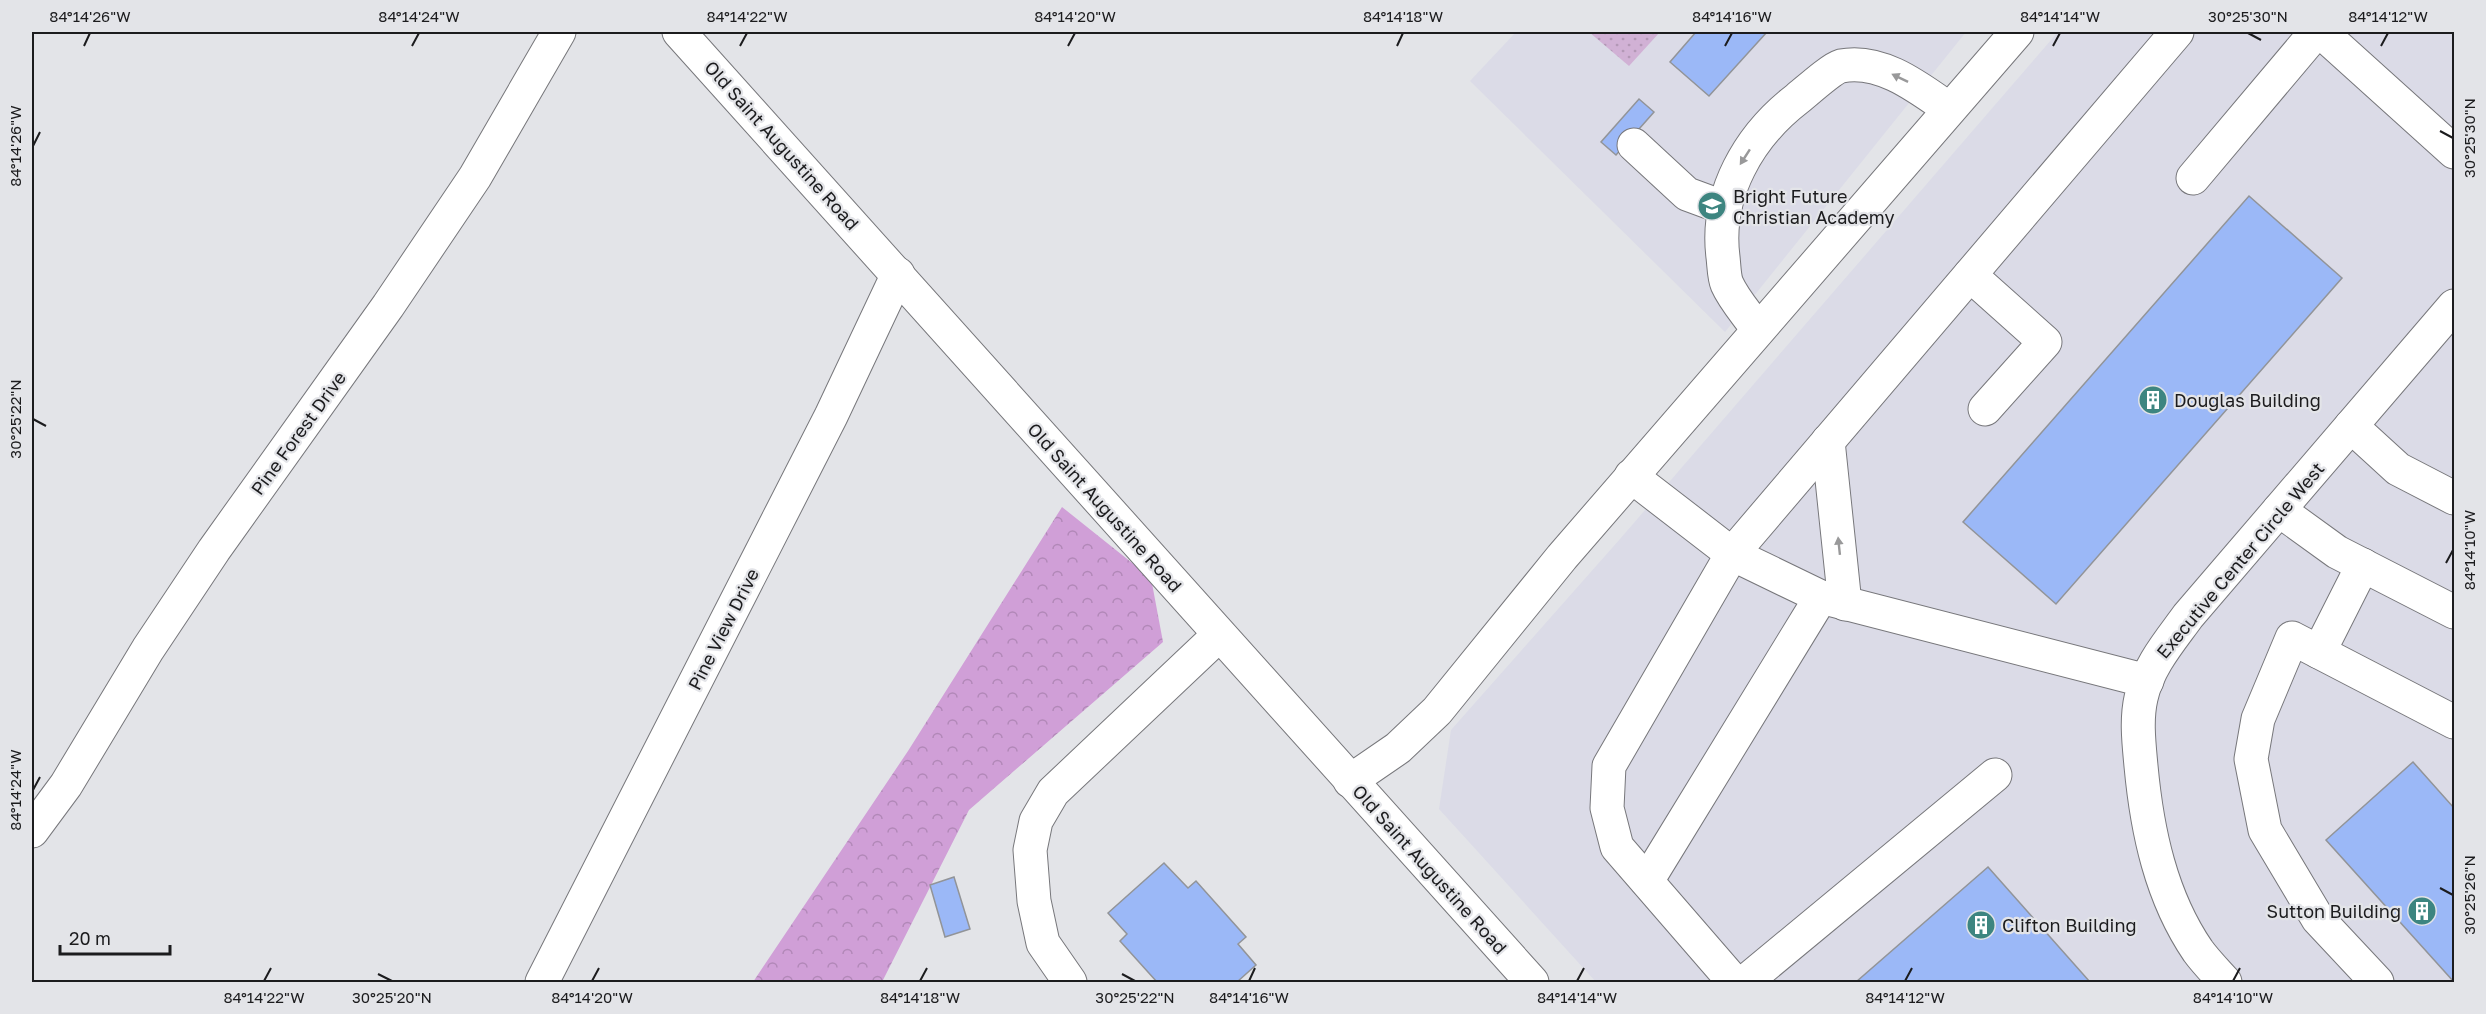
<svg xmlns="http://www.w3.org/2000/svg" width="2486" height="1014" font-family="'Golos Text',sans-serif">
	<defs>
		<pattern id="forest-crowns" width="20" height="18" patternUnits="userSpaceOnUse" patternTransform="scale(1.5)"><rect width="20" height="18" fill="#d09fd7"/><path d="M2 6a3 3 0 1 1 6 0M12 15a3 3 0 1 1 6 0" fill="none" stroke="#b288b8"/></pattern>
		<pattern id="park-dots" width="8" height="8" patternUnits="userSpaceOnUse" patternTransform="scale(1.5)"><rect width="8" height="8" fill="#d1b1d5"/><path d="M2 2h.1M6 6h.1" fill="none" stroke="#b398b6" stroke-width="1.8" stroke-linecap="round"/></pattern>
	</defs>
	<rect width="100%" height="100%" fill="#e3e4e8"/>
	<!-- built -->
	<g fill="#dbdbe7">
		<path d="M 1516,32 L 1966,32 L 1725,332 L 1470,81 Z"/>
		<path d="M 2058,32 L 2454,32 L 2454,982 L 1596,982 L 1439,809 L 1451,730 L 1620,539 Z"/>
	</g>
	<!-- forest -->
	<path fill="url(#forest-crowns)" d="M 1062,507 L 1151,578 L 1163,642 L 969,810 L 882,982 L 753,982 L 908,751 Z"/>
	<!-- park -->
	<path fill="url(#park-dots)" d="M 1589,32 L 1660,32 L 1629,66 Z"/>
	<!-- building -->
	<g fill="#9bb8f7" stroke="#929498" stroke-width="1.5">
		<path d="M 1696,32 L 1767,32 L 1709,96 L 1670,62 Z"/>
		<path d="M 1639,99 L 1654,112 L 1616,155 L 1601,142 Z"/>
		<path d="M 2249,196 L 2342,278 L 2056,604 L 1963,522 Z"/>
		<path d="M 2413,762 L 2454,808 L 2454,982 L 2326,840 Z"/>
		<path d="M 1164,863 L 1188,888 L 1196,881 L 1246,937 L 1238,944 L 1256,965 L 1237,982 L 1157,982 L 1120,941 L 1127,934 L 1108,913 Z"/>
		<path d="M 1988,867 L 2090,982 L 1856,982 Z"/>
		<path d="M 954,877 L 970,929 L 945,937 L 930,885 Z"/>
	</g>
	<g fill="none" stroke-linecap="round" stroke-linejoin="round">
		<!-- minor casing -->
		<g stroke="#77777b" stroke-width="35">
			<g id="minor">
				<path d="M 679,32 L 1532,982"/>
				<path d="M 2321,32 L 2454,152"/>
				<path d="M 1634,145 L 1687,194 L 1725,208"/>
				<path d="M 2193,178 L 2316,32"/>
				<path d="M 1970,275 L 2045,342 L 1985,409"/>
				<path d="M 1758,330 C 1748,315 1734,300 1727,284 C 1724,277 1724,265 1723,257 C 1715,194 1749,136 1797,99 C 1807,91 1831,69 1841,66 C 1881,58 1919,88 1949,109"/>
				<path d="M 2351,426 L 2398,469 L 2454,498"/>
				<path d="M 1828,441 L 1845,604"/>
				<path d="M 1631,476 L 1732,554 L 1821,597 L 2147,681"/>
				<path d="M 2279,510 L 2337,552 L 2454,612"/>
				<path d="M 2319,652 L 2363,565"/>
				<path d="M 1350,781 L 1398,748 L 1437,711 L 1562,557 L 2017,32"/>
				<path d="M 32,831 L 66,785 L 148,649 L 214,550 L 388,306 L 475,177 L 559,32"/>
				<path d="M 1647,881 L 1821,597"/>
				<path d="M 542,982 L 831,416 L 898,274"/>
				<path d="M 1070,982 L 1043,943 L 1034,901 L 1030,850 L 1036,821 L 1053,792 L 1219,635"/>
				<path d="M 1734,982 L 1617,847 L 1607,808 L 1609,766 L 1732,554 L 2177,32"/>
				<path d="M 1745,982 L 1995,775"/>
				<path d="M 2225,982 C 2216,972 2206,962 2198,951 C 2161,897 2147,831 2141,766 C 2139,744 2136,720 2141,698 C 2148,666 2170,641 2188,616 L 2454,306"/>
				<path d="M 2377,982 L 2318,919 L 2265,830 L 2251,759 L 2258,719 L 2292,638 L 2454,722"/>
			</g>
		</g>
		<!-- minor -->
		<use href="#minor" stroke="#fff" stroke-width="33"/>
	</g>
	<!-- one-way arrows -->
	<defs><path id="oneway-solid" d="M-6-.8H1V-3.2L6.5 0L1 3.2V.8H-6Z" transform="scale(1.5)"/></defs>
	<g fill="#99999a">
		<use href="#oneway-solid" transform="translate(1900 78) rotate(-154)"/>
		<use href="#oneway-solid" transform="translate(1745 157) rotate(123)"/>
		<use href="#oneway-solid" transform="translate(1839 546) rotate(-96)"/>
	</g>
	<!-- ticks -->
	<path fill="none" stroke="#1c1c1e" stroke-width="2" d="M 2248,33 L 2261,40M 84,46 L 90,33M 412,46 L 419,33M 740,46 L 747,33M 1068,46 L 1075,33M 1397,46 L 1403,33M 1725,46 L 1732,33M 2053,46 L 2060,33M 2381,46 L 2388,33M 2440,131 L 2453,138M 33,146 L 40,132M 33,419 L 46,426M 2446,563 L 2453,550M 33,790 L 40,777M 2440,888 L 2453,895M 378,974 L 392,981M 1122,974 L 1135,981M 264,981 L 271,968M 592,981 L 599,968M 920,981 L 927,968M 1249,981 L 1255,968M 1577,981 L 1584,968M 1905,981 L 1912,968M 2233,981 L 2240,968"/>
	<!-- icons -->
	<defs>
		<g id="school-disc" transform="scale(1.5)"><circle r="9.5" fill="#3d8580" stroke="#e3e4e8"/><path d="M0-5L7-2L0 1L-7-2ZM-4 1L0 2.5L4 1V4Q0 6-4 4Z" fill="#fff"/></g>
		<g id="building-disc" transform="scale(1.5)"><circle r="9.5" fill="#3d8580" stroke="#e3e4e8"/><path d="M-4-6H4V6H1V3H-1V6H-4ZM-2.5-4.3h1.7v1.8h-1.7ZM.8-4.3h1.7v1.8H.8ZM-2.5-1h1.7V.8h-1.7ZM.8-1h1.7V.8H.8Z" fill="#fff"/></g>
	</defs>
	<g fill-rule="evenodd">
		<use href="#school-disc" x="1712" y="206"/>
		<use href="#building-disc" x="2153" y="400"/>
		<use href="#building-disc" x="2422" y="911"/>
		<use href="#building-disc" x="1981" y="925"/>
	</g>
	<g text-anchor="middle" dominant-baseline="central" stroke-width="4.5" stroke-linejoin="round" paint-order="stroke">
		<!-- street labels -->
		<g font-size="18" fill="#1c1c1e" stroke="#e3e4e8">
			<text transform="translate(782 145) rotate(48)">Old Saint Augustine Road</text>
			<text transform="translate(298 433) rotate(-54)">Pine Forest Drive</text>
			<text transform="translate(1105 507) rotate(48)">Old Saint Augustine Road</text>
			<text transform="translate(2240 560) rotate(-50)">Executive Center Circle West</text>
			<text transform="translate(723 629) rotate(-63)">Pine View Drive</text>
			<text transform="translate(1430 869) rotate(48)">Old Saint Augustine Road</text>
		</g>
		<!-- poi labels -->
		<g font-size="18" fill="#1c1c1e" stroke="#e3e4e8" text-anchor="start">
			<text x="1733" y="196">Bright Future<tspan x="1733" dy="21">Christian Academy</tspan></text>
			<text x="2174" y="400">Douglas Building</text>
			<text x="2401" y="911" text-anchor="end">Sutton Building</text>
			<text x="2002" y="925">Clifton Building</text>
		</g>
	</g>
	<!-- border -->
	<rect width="2486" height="1014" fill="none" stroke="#e3e4e8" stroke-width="66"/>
	<!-- scale -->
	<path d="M60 945v9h110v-9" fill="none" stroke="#1c1c1e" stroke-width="3"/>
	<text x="69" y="945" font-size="18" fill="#1c1c1e" stroke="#e3e4e8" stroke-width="4.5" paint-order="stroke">20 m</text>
	<rect x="33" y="33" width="2420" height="948" fill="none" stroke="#1c1c1e" stroke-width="2"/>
	<g font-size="15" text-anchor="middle" fill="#1c1c1e">
		<text x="90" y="22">84°14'26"W</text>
		<text x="419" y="22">84°14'24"W</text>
		<text x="747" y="22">84°14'22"W</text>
		<text x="1075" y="22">84°14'20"W</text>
		<text x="1403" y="22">84°14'18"W</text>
		<text x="1732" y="22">84°14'16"W</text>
		<text x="2060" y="22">84°14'14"W</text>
		<text x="2248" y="22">30°25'30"N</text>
		<text x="2388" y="22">84°14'12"W</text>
		<text transform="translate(2470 138) rotate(-90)" y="5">30°25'30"N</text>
		<text transform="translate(16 146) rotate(-90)" y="5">84°14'26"W</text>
		<text transform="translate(16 419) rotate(-90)" y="5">30°25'22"N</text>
		<text transform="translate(2470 550) rotate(-90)" y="5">84°14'10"W</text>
		<text transform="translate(16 790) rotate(-90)" y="5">84°14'24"W</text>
		<text transform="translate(2470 895) rotate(-90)" y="5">30°25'26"N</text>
		<text x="264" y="1003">84°14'22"W</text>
		<text x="392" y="1003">30°25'20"N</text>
		<text x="592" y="1003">84°14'20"W</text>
		<text x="920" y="1003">84°14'18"W</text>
		<text x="1135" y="1003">30°25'22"N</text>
		<text x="1249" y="1003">84°14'16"W</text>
		<text x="1577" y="1003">84°14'14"W</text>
		<text x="1905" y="1003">84°14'12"W</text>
		<text x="2233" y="1003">84°14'10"W</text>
	</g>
</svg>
